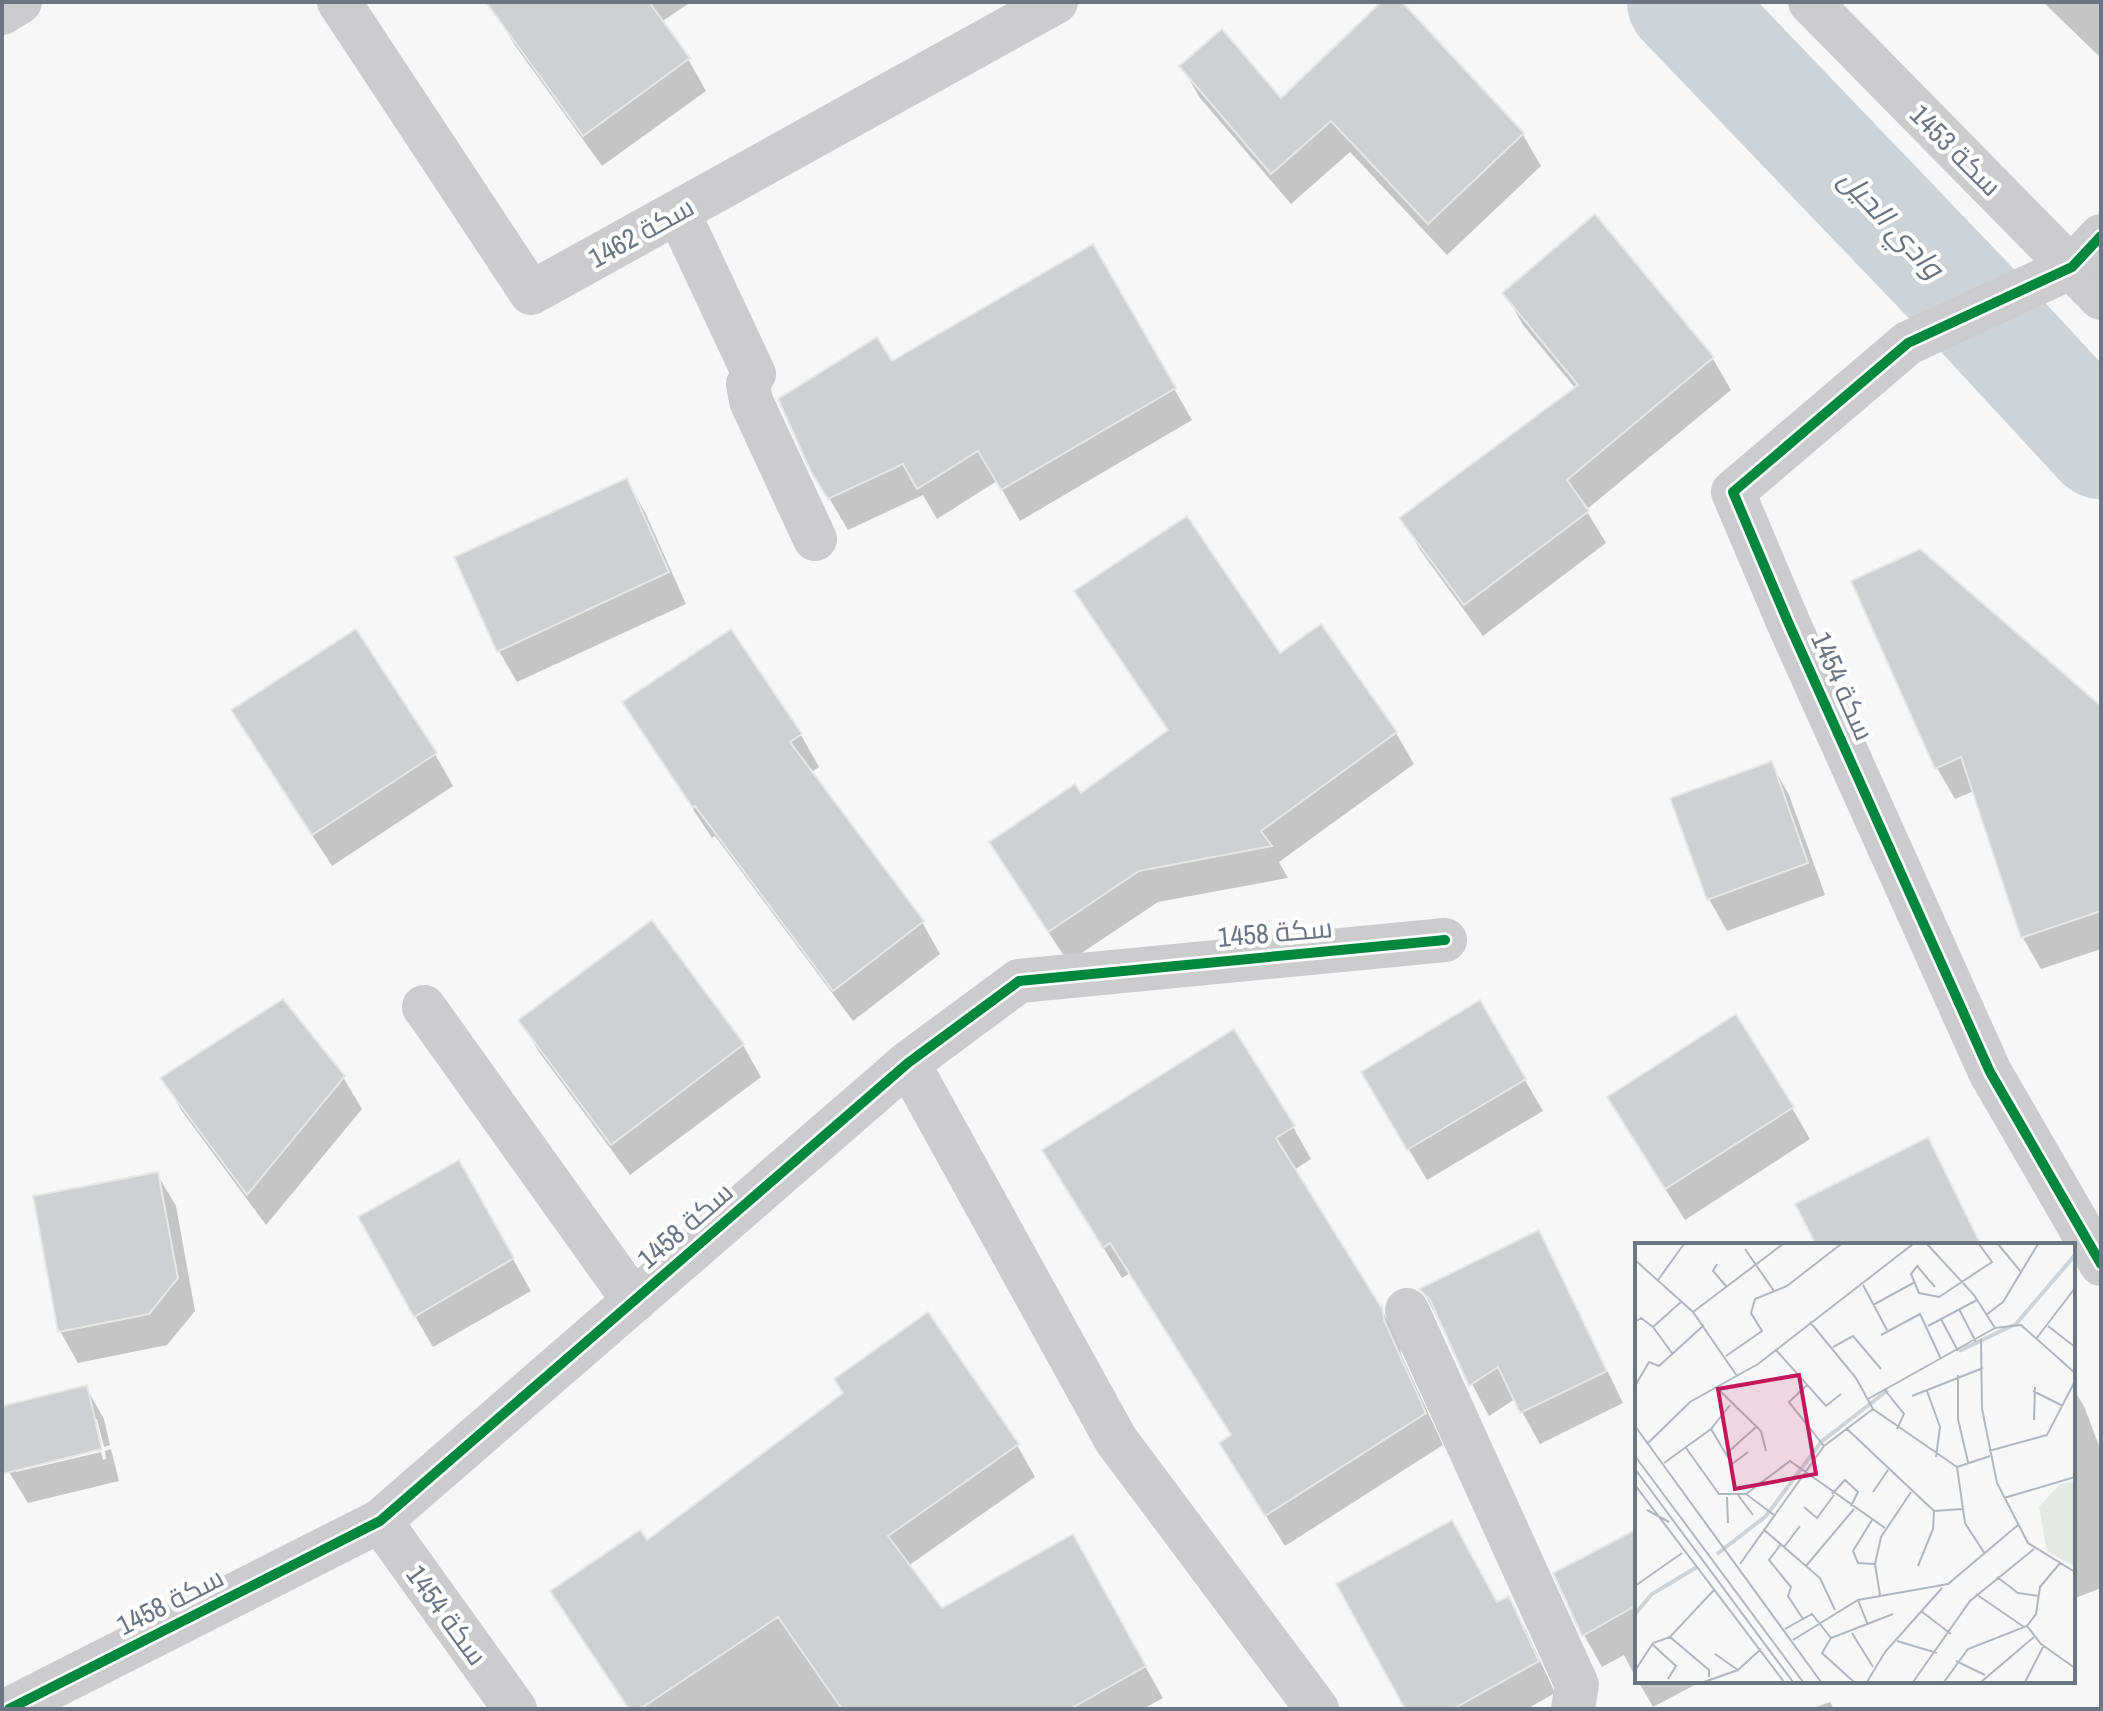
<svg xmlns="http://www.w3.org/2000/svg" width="2103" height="1711" font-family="'Archivo Narrow',Cairo,sans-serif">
	<rect width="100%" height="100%" fill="#f7f7f7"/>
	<!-- shadow -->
	<g fill="#0003">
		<path d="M 511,2 L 691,2 L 661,22 L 688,59 L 706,91 L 602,166 L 514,44 L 496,13 Z"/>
		<path d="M 1384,2 L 1399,2 L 1523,135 L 1541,166 L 1447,255 L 1350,152 L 1291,204 L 1200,98 L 1182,67 L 1281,100 Z"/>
		<path d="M 2043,2 L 2101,2 L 2101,58 Z"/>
		<path d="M 1595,217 L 1713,359 L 1731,390 L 1586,510 L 1606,543 L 1483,636 L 1420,550 L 1402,518 L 1576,389 L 1523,325 L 1505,293 Z"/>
		<path d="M 1093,247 L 1192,420 L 1020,521 L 997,481 L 937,519 L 923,495 L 848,530 L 813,471 L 892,364 Z"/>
		<path d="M 627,480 L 645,512 L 686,604 L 517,682 L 499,651 Z"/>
		<path d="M 1853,582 L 2101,709 L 2101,949 L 2041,969 L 2023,938 L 1974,791 L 1955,799 L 1937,768 Z"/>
		<path d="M 1077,591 L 1279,656 L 1396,733 L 1414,764 L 1279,862 L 1288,878 L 1158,902 L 1068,962 L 1010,874 L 992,842 L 1081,796 L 1169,732 L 1095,623 Z"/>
		<path d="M 731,631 L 801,735 L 819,767 L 810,773 L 922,922 L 940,954 L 853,1021 L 715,836 L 712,838 L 643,734 L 624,703 Z"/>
		<path d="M 252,742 L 435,754 L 453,786 L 332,866 Z"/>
		<path d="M 1771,763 L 1789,795 L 1825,895 L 1727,931 L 1709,899 Z"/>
		<path d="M 652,923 L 743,1045 L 761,1077 L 630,1175 L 539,1052 L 521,1021 Z"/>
		<path d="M 1480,1003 L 1543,1111 L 1427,1180 L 1364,1073 Z"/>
		<path d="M 343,1077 L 362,1109 L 266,1225 L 181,1110 L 163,1078 Z"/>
		<path d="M 1792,1108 L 1810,1139 L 1685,1220 L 1627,1129 Z"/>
		<path d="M 1293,1127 L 1311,1159 L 1294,1170 L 1400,1340 L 1401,1354 L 1443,1445 L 1285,1546 L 1240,1475 L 1232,1437 L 1130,1273 L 1122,1278 L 1063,1182 Z"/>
		<path d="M 458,1162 L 531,1291 L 433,1347 L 415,1316 Z"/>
		<path d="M 157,1174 L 176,1206 L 195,1311 L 167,1345 L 78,1363 L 60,1331 Z"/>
		<path d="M 1538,1232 L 1556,1264 L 1623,1403 L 1540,1444 L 1515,1399 L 1489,1416 L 1422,1289 Z"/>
		<path d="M 86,1387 L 104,1419 L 110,1445 L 104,1447 L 97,1419 L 93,1419 L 16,1468 L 16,1472 L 101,1452 L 103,1460 L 106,1459 L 105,1451 L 111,1449 L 119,1481 L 28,1503 L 9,1472 L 2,1441 L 2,1408 Z"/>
		<path d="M 2073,1388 L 2084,1406 L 2101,1451 L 2101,1588 L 2073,1599 Z"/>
		<path d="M 1017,1445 L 1035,1477 L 908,1566 L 942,1611 L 1072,1537 L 1163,1698 L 1143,1709 L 628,1709 L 571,1623 L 553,1592 L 646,1542 Z"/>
		<path d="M 1637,1531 L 1637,1680 L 1624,1655 L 1602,1667 L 1584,1635 L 1556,1573 Z"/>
		<path d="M 1508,1598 L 1526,1630 L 1555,1693 L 1527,1709 L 1408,1709 L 1497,1604 Z"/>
		<path d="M 1638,1681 L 1702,1681 L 1653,1707 Z"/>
		<path d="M 1830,1702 L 1834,1709 L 1811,1709 Z"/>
	</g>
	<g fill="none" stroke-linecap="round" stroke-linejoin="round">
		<!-- river -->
		<path stroke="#ced3d7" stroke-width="110" d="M 1682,2 L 1978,311 L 2101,444"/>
	</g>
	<!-- building -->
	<g fill="#cfd0d1" stroke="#e7e7e6" stroke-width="2">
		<path d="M 486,2 L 649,2 L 690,58 L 583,136 Z"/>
		<path d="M 1381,2 L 1402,2 L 1524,133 L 1428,224 L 1331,121 L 1271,174 L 1179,66 L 1222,29 L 1281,98 Z"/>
		<path d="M 1595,214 L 1714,357 L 1567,480 L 1589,511 L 1464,605 L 1399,518 L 1578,385 L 1502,293 Z"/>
		<path d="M 1093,244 L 1176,388 L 1001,490 L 978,451 L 917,489 L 903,464 L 828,499 L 811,472 L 778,399 L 877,337 L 892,361 Z"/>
		<path d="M 627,478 L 669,572 L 497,652 L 454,557 Z"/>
		<path d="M 1187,516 L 1280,653 L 1321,624 L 1397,732 L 1261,831 L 1272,846 L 1139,871 L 1048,932 L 989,842 L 1075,784 L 1081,793 L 1168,730 L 1074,591 Z"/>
		<path d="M 1920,549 L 2101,706 L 2101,911 L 2021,938 L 1961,757 L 1935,769 L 1851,581 Z"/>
		<path d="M 356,629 L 437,753 L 312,835 L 231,710 Z"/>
		<path d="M 731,629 L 802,734 L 790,742 L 924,921 L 833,991 L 695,806 L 693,808 L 622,702 Z"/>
		<path d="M 1772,761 L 1808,863 L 1707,900 L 1670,798 Z"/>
		<path d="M 652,920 L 744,1044 L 611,1145 L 518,1020 Z"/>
		<path d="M 283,999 L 345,1076 L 247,1195 L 160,1078 Z"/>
		<path d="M 1480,1000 L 1526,1079 L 1407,1150 L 1361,1072 Z"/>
		<path d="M 1736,1014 L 1794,1107 L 1665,1189 L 1607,1097 Z"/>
		<path d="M 1234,1029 L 1295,1126 L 1276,1138 L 1381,1307 L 1382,1306 L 1384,1320 L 1426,1413 L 1265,1516 L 1219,1443 L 1231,1435 L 1110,1243 L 1103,1248 L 1042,1150 Z"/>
		<path d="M 1928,1137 L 1981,1245 L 1816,1245 L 1795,1204 Z"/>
		<path d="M 459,1160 L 514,1258 L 414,1317 L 358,1217 Z"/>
		<path d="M 158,1172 L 178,1278 L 149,1314 L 58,1332 L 33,1196 Z"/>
		<path d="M 1539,1230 L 1607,1371 L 1520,1413 L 1498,1367 L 1469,1386 L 1430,1300 L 1419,1289 Z"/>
		<path d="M 928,1312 L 1019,1444 L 888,1536 L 942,1608 L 1073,1534 L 1146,1666 L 1070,1709 L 842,1709 L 778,1617 L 640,1709 L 629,1709 L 550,1591 L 640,1530 L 647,1540 L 843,1393 L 834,1379 Z"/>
		<path d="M 87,1385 L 102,1449 L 2,1474 L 2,1406 Z"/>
		<path d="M 1452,1520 L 1497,1602 L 1509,1596 L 1539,1661 L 1453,1709 L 1405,1709 L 1336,1584 Z"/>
		<path d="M 1637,1529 L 1637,1605 L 1582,1636 L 1553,1573 Z"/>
	</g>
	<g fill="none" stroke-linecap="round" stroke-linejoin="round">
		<!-- minor -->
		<g stroke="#ccccce" stroke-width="44">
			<path d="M 339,2 L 531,293 L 1056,2"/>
			<path d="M 1810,2 L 2101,298"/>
			<path d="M 2,13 L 20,2"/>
			<path d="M 678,212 L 754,374 L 748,384 L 751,401 L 815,539"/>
			<path d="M 2101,236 L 2072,267 L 1908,343 L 1733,492 L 1788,622 L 1990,1072 L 2101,1264"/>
			<path d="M 424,1007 L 634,1301"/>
			<path d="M 908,1063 L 1116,1440 L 1317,1709"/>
			<path d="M 1407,1310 L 1577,1685 L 1573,1709"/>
			<path d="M 380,1521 L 515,1709"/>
			<path d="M 9,1709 L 380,1521 L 908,1063 L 1019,981 L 1445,940"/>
		</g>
		<!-- cycleway casing -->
		<g stroke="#fff" stroke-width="15">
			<g id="cycleway">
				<path d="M 2101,236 L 2072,267 L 1908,343 L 1733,492 L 1788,622 L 1990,1072 L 2101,1264"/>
				<path d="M 9,1709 L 380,1521 L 908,1063 L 1019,981 L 1445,940"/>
			</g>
		</g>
		<!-- cycleway -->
		<use href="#cycleway" stroke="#00873e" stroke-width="10"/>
	</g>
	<g text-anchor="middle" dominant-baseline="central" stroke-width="8" stroke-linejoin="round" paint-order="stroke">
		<!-- street labels -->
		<g font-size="28" fill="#6b7584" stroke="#fff">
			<text transform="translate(1956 150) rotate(45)">سكة 1453</text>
			<text transform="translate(641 232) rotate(-29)">سكة 1462</text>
			<text transform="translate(1843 686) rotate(66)">سكة 1454</text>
			<text transform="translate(1275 932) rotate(-5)">سكة 1458</text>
			<text transform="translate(685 1225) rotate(-41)">سكة 1458</text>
			<text transform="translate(170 1601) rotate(-27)">سكة 1458</text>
			<text transform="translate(447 1615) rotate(54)">سكة 1454</text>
		</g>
		<!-- water labels -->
		<g font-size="30" font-style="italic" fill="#67747f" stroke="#fff">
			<text transform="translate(1892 223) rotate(47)">وادي الحيل</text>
		</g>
	</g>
	<!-- overview -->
	<g transform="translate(1635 1243)">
		<rect width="440" height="440" fill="#f7f7f7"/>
		<path d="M 440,238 L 440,324 L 412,308 L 404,264 L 425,241 Z" fill="#e5e9e5"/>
		<path fill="none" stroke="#ced3d7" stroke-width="4" d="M 324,108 L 381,81 L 440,12M 82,311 L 131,273 L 186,199 L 253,147M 0,371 L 17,351 L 62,324"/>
		<path fill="none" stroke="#b2b7bf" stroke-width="2" d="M 292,1 L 339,52 L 360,85 L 386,82 L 440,130M 363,1 L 386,29M 110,6 L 139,48M 0,17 L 58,69 L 102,133M 82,21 L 78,28 L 91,43M 283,22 L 276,31 L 284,50 L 304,54 L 357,19 L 344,1M 282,23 L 300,44M 23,37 L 49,1M 228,42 L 252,87M 238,62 L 280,39M 324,66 L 341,99M 58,69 L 148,1M 351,72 L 368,59 L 403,1M 306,76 L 323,108M 0,79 L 6,75 L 18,84 L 47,58M 175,79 L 221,135 L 238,166 L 322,224 L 330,280 L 350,311M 293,83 L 342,57M 413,83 L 440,104M 18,84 L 37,110M 246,92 L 285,71 L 306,116M 346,96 L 347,166 L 362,240 L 393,300 L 440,329M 401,96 L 440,45M 198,104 L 218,93 L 246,126M 141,107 L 191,163 L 206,151M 91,113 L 127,88 L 116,70 L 120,56 L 152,43 L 206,1M 323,132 L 323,176 L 333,219M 172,142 L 154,159 L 189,203M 0,143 L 14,119 L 24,123 L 69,82M 81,144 L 126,188 L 131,208M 249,146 L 269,171 L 262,186M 292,148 L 305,184 L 301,214M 398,148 L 428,163M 277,153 L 348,125M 233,156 L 360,85M 399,177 L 400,144M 0,183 L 186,439M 211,185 L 299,268 L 298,286 L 283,323M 76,186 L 91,211 L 121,184M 13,200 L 55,159 L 123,121 L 278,1M 51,205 L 84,251 L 111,251 L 155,218 L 250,285M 354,208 L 412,192 L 440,138M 91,211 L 97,221 L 113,209M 0,213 L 168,439M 29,220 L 76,186 L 95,162M 322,224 L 355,213M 0,226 L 158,439M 0,242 L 149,439M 238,249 L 253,227M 111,251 L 139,272M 197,251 L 210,237 L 223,249 L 216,263M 103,252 L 118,272M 92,254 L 93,280M 369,255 L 440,234M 169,264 L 182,275 L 199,252M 12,267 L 34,279M 299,268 L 327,266M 237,277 L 218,308 L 223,320 L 240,321M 128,286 L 185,335 L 200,367M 146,301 L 134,317 L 156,344 L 153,353 L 168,376M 149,304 L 165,283M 105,321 L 189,203 L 238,166M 171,323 L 219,266M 362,334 L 383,350 L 404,353M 0,343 L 47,310M 341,351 L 389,384M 245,352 L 240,321 L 246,294 L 276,249M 223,357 L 233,382M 286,368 L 316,391M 392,383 L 406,401 L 440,425M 150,386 L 177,371 L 196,395M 217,390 L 238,424M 35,394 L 74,427 L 74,434M 196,395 L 258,371M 196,395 L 187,410 L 219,439M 158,397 L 223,357 L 313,341 L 383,282M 262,398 L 302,410M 18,402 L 41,423 L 33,436M 80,411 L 103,427M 321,418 L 350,432M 1,426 L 18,400 L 35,394 L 79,347M 69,439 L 103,427 L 126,406M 232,439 L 250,409 L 307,345M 278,439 L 335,358 L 399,306M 309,439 L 333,406 L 392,383 L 401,371 L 405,344 L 425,320M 346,439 L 399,394M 390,439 L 409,402"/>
		<path fill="#c2185b" fill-opacity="0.15" stroke="#c2185b" stroke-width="4" d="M 164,132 L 181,231 L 100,246 L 83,146 Z"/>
		<rect width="440" height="440" fill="none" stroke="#6b7584" stroke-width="4"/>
	</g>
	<!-- border -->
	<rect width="2103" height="1711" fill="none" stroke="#6b7584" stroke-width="8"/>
</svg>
